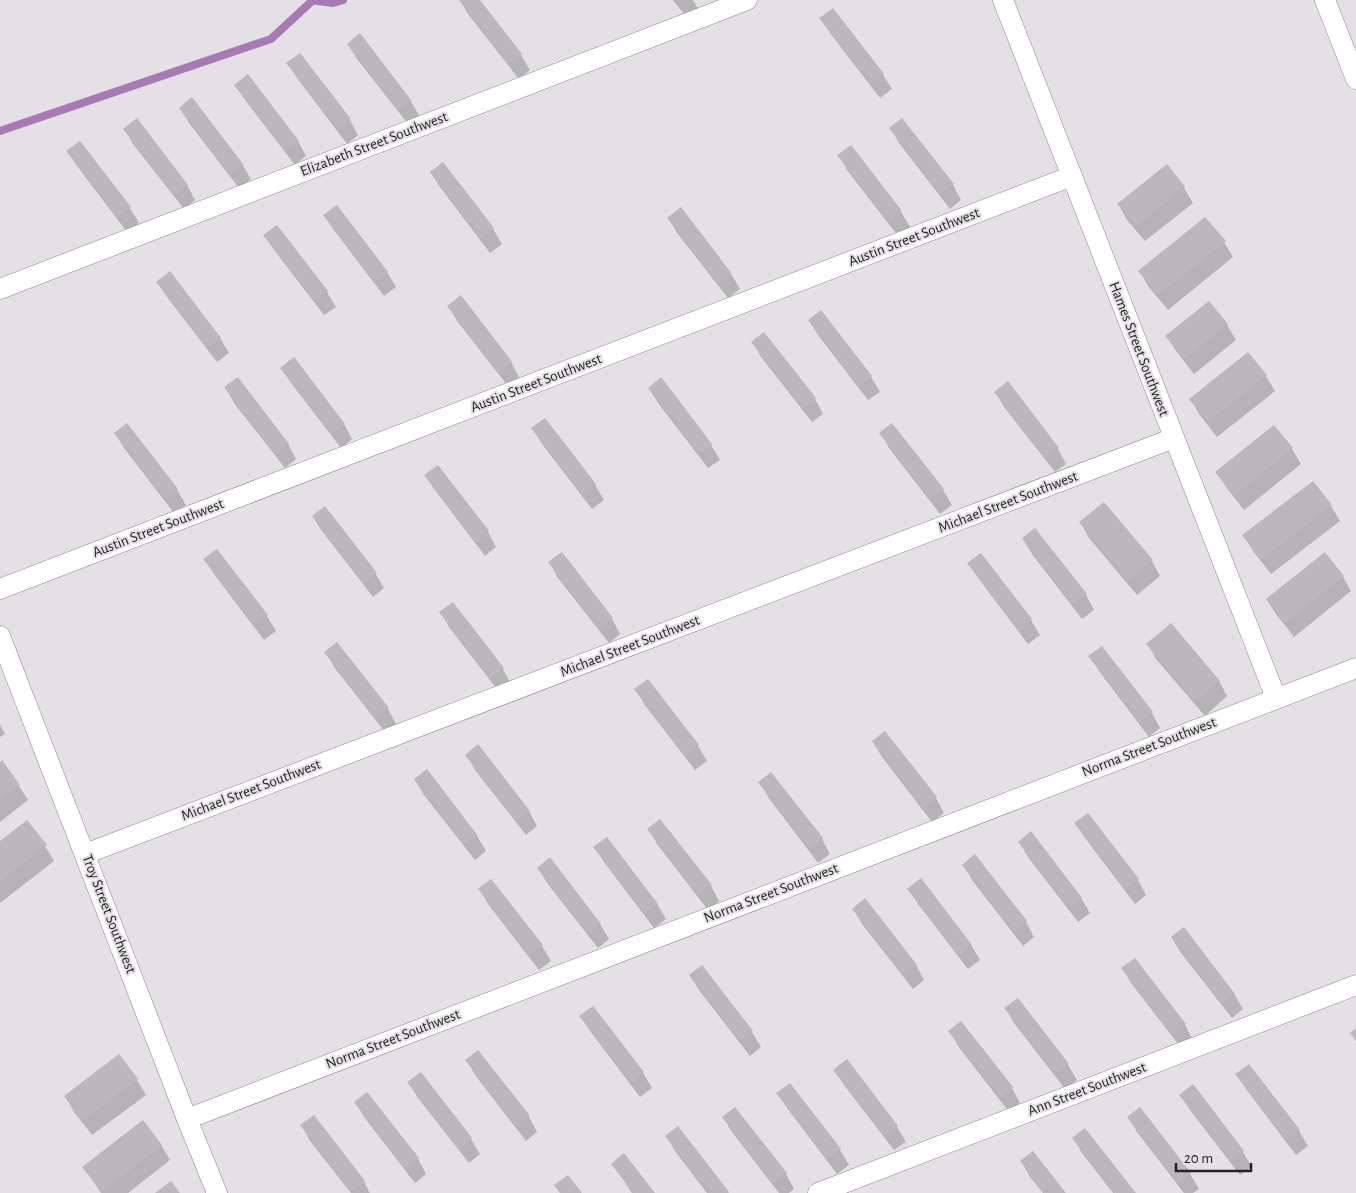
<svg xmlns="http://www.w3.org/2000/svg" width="1356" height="1193" font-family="'Alegreya Sans',sans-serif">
	<rect width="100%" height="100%" fill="#e4e0e5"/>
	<!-- shadow -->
	<g fill="#0003">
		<path d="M 460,0 L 479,0 L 521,55 L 530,70 L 519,79 L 468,14 Z"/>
		<path d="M 673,0 L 693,0 L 699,10 L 688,19 Z"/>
		<path d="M 821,18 L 883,75 L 892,89 L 880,98 L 830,33 Z"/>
		<path d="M 348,44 L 410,100 L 419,115 L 408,124 L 357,59 Z"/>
		<path d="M 288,63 L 350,120 L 358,135 L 347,144 L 297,78 Z"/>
		<path d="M 236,85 L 298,141 L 306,156 L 295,165 L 245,100 Z"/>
		<path d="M 180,108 L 242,164 L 251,179 L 239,188 L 189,123 Z"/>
		<path d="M 891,128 L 953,185 L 961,200 L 950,209 L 899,143 Z"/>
		<path d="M 125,129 L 187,185 L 195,200 L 184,209 L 133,144 Z"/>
		<path d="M 79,142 L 130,208 L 139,223 L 127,232 L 77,166 L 68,151 Z"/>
		<path d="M 850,147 L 901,212 L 910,227 L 898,236 L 847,170 L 839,155 Z"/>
		<path d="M 443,164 L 493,229 L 502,244 L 490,253 L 440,187 L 431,173 Z"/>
		<path d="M 1167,166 L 1184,188 L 1193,203 L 1145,241 L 1127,220 L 1119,205 Z"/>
		<path d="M 325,216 L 387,272 L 396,287 L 384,296 L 334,230 Z"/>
		<path d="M 669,218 L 731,274 L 740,289 L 728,298 L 677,233 Z"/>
		<path d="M 265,235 L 327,292 L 336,307 L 324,315 L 274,250 Z"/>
		<path d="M 1224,242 L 1233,257 L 1168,310 L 1148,286 L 1140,271 Z"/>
		<path d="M 158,282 L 220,338 L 229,353 L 217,362 L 167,297 Z"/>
		<path d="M 1209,302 L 1227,325 L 1236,340 L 1194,374 L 1176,351 L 1167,336 Z"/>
		<path d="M 449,306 L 511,362 L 519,377 L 508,386 L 457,321 Z"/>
		<path d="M 821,311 L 871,377 L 880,392 L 868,400 L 818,335 L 809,320 Z"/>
		<path d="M 753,342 L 815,399 L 823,414 L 812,422 L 761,357 Z"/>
		<path d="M 1248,353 L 1266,376 L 1275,391 L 1217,437 L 1199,414 L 1191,399 Z"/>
		<path d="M 282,368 L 344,424 L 352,439 L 341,448 L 291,383 Z"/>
		<path d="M 661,379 L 711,445 L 720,460 L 708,468 L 658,403 L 649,388 Z"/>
		<path d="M 226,388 L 288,444 L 296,459 L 285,468 L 234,403 Z"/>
		<path d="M 996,392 L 1058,449 L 1066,464 L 1055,472 L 1004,407 Z"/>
		<path d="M 544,420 L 595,485 L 604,500 L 592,509 L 542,444 L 533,429 Z"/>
		<path d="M 1274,426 L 1292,449 L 1301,464 L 1244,510 L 1226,487 L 1217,472 Z"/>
		<path d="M 115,433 L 177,490 L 186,505 L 174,513 L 124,448 Z"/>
		<path d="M 881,433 L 943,490 L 952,505 L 940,514 L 889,448 Z"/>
		<path d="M 437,467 L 488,532 L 496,547 L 485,556 L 435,490 L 426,476 Z"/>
		<path d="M 1331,506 L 1340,521 L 1271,574 L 1253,551 L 1244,536 Z"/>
		<path d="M 313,517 L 375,573 L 384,588 L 373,597 L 322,531 Z"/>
		<path d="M 1081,523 L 1152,561 L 1160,576 L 1137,595 L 1089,538 Z"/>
		<path d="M 1023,539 L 1086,595 L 1094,610 L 1082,619 L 1032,554 Z"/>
		<path d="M 217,550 L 267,616 L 276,631 L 264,640 L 214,574 L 205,559 Z"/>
		<path d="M 981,555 L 1031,620 L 1040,635 L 1028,644 L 978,578 L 969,563 Z"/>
		<path d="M 550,563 L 612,619 L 620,634 L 609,643 L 558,578 Z"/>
		<path d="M 1343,577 L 1351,591 L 1294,637 L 1276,614 L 1267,600 Z"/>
		<path d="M 441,612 L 503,669 L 511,684 L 500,693 L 449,627 Z"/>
		<path d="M 1148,644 L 1219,681 L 1227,696 L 1205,716 L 1156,659 Z"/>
		<path d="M 326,652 L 388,709 L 396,724 L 385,732 L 334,667 Z"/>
		<path d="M 1090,656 L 1152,713 L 1160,728 L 1149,737 L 1099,671 Z"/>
		<path d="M 636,689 L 698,746 L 707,761 L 695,770 L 644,704 Z"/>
		<path d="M 0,725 L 5,734 L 0,737 Z"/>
		<path d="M 873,742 L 936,798 L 944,813 L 932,822 L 882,757 Z"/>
		<path d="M 467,755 L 529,811 L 537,826 L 526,835 L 475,770 Z"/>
		<path d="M 2,762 L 19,786 L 28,800 L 0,822 L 0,763 Z"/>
		<path d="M 415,780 L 477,836 L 486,851 L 475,860 L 424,795 Z"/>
		<path d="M 760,782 L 822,839 L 830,854 L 818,863 L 768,797 Z"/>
		<path d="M 1076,823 L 1138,880 L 1146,895 L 1135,904 L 1085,838 Z"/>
		<path d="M 649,829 L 711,886 L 719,901 L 708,910 L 657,844 Z"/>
		<path d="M 1019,842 L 1081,898 L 1090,913 L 1078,922 L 1028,857 Z"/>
		<path d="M 0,843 L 45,846 L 54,861 L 0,903 Z"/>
		<path d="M 595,847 L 657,904 L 666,919 L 654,928 L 604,862 Z"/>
		<path d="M 964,865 L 1026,922 L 1034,937 L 1023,946 L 972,880 Z"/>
		<path d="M 538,868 L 600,924 L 609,939 L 598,948 L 547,883 Z"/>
		<path d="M 491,880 L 542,946 L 551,961 L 539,970 L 488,904 L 480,889 Z"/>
		<path d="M 909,889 L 971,945 L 980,960 L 968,969 L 918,904 Z"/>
		<path d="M 854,909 L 916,965 L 924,980 L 913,989 L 862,924 Z"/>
		<path d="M 1172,938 L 1234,994 L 1243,1009 L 1232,1018 L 1181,953 Z"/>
		<path d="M 1134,960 L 1185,1025 L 1193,1040 L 1182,1049 L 1131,983 L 1122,968 Z"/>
		<path d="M 702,966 L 752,1032 L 761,1047 L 750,1056 L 699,990 L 690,975 Z"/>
		<path d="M 593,1007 L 643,1073 L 652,1088 L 640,1097 L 590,1031 L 581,1016 Z"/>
		<path d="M 1006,1008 L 1068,1065 L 1077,1080 L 1065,1089 L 1014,1023 Z"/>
		<path d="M 950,1031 L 1012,1088 L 1020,1103 L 1009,1112 L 958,1046 Z"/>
		<path d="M 467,1060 L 529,1117 L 537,1132 L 526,1141 L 475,1075 Z"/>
		<path d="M 846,1061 L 897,1127 L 906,1142 L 894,1150 L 844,1085 L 835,1070 Z"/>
		<path d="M 1248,1065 L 1299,1131 L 1308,1146 L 1296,1155 L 1246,1089 L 1237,1074 Z"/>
		<path d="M 421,1074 L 471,1139 L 480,1154 L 469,1163 L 418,1098 L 409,1083 Z"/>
		<path d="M 137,1080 L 146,1095 L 92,1135 L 74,1112 L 66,1097 Z"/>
		<path d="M 778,1093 L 840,1150 L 849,1165 L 837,1174 L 787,1108 Z"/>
		<path d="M 1181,1095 L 1243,1152 L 1252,1167 L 1240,1175 L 1190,1110 Z"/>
		<path d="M 356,1103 L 418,1159 L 426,1174 L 415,1183 L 364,1117 Z"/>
		<path d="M 1140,1108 L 1190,1174 L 1199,1189 L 1193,1193 L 1184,1193 L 1137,1132 L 1128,1117 Z"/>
		<path d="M 313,1117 L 364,1182 L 370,1193 L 351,1193 L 310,1141 L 302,1126 Z"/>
		<path d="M 723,1117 L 786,1174 L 794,1189 L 789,1193 L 779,1193 L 732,1132 Z"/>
		<path d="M 678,1128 L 728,1193 L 707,1193 L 675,1151 L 666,1136 Z"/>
		<path d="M 1074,1139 L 1134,1193 L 1113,1193 L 1082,1153 Z"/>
		<path d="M 161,1145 L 170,1160 L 128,1193 L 101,1193 L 84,1167 Z"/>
		<path d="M 1022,1162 L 1064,1193 L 1043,1193 L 1030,1177 Z"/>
		<path d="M 613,1164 L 653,1193 L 632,1193 Z"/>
	</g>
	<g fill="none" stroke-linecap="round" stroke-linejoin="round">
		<!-- stream -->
		<g stroke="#a77ab4" stroke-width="8">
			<path d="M 311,0 L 333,3 L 343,0"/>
			<path d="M 0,131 L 271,39 L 312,1"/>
		</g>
	</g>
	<!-- building -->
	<g fill="#bbb7bb">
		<path d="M 459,0 L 480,0 L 522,54 L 509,65 Z"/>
		<path d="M 833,8 L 884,74 L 871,84 L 819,18 Z"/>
		<path d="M 360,33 L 411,100 L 398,110 L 347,44 Z"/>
		<path d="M 300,53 L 351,119 L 338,129 L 286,63 Z"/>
		<path d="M 248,74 L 299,141 L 285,151 L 234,85 Z"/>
		<path d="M 192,97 L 243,164 L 230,174 L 179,108 Z"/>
		<path d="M 137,118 L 188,185 L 174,195 L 123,129 Z"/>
		<path d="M 902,118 L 954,184 L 940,194 L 889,128 Z"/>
		<path d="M 80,141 L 131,207 L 118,217 L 66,151 Z"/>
		<path d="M 851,145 L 902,211 L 889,222 L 837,155 Z"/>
		<path d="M 443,162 L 494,228 L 481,239 L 430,172 Z"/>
		<path d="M 1167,164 L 1185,187 L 1135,227 L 1117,204 Z"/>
		<path d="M 337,205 L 388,272 L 375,282 L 323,215 Z"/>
		<path d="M 681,207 L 732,274 L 718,284 L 667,218 Z"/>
		<path d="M 1205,217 L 1226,241 L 1158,295 L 1138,271 Z"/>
		<path d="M 277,225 L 328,291 L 315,301 L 263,235 Z"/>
		<path d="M 170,271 L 221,338 L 207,348 L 156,282 Z"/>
		<path d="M 461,295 L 512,362 L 498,372 L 447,306 Z"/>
		<path d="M 1209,301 L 1228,324 L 1184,359 L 1165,336 Z"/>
		<path d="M 821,310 L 872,376 L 859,386 L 808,320 Z"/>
		<path d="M 764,332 L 816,398 L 803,408 L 751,342 Z"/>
		<path d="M 1248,352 L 1267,375 L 1208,422 L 1189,399 Z"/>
		<path d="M 294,357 L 345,424 L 331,434 L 280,368 Z"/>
		<path d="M 238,377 L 289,444 L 275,454 L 224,387 Z"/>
		<path d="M 661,377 L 712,444 L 699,454 L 648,388 Z"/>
		<path d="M 1008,381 L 1059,448 L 1045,458 L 994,392 Z"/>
		<path d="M 545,418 L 596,484 L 583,495 L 531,428 Z"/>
		<path d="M 127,423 L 178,489 L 165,499 L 114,433 Z"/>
		<path d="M 892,423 L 944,489 L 930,499 L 879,433 Z"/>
		<path d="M 1274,425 L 1293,448 L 1234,496 L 1215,472 Z"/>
		<path d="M 438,465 L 489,531 L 476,542 L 424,475 Z"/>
		<path d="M 1313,481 L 1332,505 L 1261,560 L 1242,535 Z"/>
		<path d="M 1104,502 L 1153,560 L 1128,581 L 1079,522 Z"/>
		<path d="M 325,506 L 377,573 L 363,583 L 312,516 Z"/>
		<path d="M 1035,528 L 1087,594 L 1073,605 L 1022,538 Z"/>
		<path d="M 217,549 L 268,615 L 255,625 L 203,559 Z"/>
		<path d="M 562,552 L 613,618 L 599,629 L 548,562 Z"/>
		<path d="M 1325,552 L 1344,576 L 1285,623 L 1266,599 Z"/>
		<path d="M 981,553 L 1032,619 L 1019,630 L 967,563 Z"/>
		<path d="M 453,602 L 504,668 L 490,678 L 439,612 Z"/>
		<path d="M 1171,623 L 1220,681 L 1195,701 L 1146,644 Z"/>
		<path d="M 337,642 L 389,708 L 375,718 L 324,652 Z"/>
		<path d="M 1102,646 L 1153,712 L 1140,722 L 1088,656 Z"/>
		<path d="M 648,679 L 699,745 L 685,756 L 634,689 Z"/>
		<path d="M 885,731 L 937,797 L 923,808 L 872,741 Z"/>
		<path d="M 478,744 L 530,811 L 516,821 L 465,755 Z"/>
		<path d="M 2,760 L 20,785 L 0,800 L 0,762 Z"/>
		<path d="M 427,769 L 478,836 L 465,846 L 414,779 Z"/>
		<path d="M 771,772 L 823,838 L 809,848 L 758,782 Z"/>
		<path d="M 1088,813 L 1139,879 L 1126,889 L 1074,823 Z"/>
		<path d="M 660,819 L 712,885 L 698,895 L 647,829 Z"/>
		<path d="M 27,820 L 47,845 L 0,881 L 0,841 Z"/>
		<path d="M 1031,831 L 1082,898 L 1069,908 L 1018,842 Z"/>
		<path d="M 607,837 L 658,904 L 645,914 L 593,847 Z"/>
		<path d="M 975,854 L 1027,921 L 1014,931 L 962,865 Z"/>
		<path d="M 550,857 L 601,924 L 588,934 L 537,868 Z"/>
		<path d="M 921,878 L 972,945 L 959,955 L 907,889 Z"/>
		<path d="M 491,879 L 543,945 L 529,955 L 478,889 Z"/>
		<path d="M 865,898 L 917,965 L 903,975 L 852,909 Z"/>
		<path d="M 1184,927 L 1235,994 L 1222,1004 L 1171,937 Z"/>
		<path d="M 1135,958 L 1186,1024 L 1172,1035 L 1121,968 Z"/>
		<path d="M 702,965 L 753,1031 L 740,1041 L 689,975 Z"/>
		<path d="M 1018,998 L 1069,1064 L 1056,1074 L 1004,1008 Z"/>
		<path d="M 593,1006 L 644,1072 L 631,1082 L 579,1016 Z"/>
		<path d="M 961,1021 L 1013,1087 L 1000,1097 L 948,1031 Z"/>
		<path d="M 1356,1028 L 1356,1041 L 1350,1033 Z"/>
		<path d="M 478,1050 L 530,1116 L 516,1126 L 465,1060 Z"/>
		<path d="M 119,1054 L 138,1079 L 82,1121 L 64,1096 Z"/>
		<path d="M 847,1059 L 898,1126 L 885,1136 L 833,1070 Z"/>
		<path d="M 1249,1064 L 1300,1130 L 1287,1140 L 1235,1074 Z"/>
		<path d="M 421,1072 L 472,1138 L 459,1149 L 407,1082 Z"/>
		<path d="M 790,1083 L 841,1149 L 827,1159 L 776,1093 Z"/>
		<path d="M 1193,1084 L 1244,1151 L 1231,1161 L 1179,1095 Z"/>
		<path d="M 367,1092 L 419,1158 L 405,1169 L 354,1102 Z"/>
		<path d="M 735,1107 L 787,1173 L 773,1183 L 722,1117 Z"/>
		<path d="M 1140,1107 L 1191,1173 L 1178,1183 L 1127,1117 Z"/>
		<path d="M 314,1115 L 365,1181 L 351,1192 L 300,1125 Z"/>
		<path d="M 143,1120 L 162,1145 L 102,1192 L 82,1167 Z"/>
		<path d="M 678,1126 L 729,1192 L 728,1193 L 709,1193 L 665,1136 Z"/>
		<path d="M 1085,1128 L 1136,1193 L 1114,1193 L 1072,1138 Z"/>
		<path d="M 1033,1151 L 1066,1193 L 1044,1193 L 1020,1161 Z"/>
		<path d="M 624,1153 L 655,1193 L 634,1193 L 611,1164 Z"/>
		<path d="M 568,1175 L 582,1193 L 560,1193 L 554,1185 Z"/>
		<path d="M 171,1181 L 180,1193 L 155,1193 Z"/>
	</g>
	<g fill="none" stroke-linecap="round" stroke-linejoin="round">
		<!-- street casing -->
		<g stroke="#89868a" stroke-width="21">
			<g id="street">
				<path d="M 1003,0 L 1276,698"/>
				<path d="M 1325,0 L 1356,79"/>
				<path d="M 0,289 L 747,0"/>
				<path d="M 0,589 L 1072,176"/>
				<path d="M 0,636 L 187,1119 L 217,1193"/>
				<path d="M 85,854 L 1174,438"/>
				<path d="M 187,1119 L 1356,668"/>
				<path d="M 818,1193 L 1356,985"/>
			</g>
		</g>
		<!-- street -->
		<use href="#street" stroke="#fff" stroke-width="20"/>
	</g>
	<g text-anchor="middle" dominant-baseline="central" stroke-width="4" stroke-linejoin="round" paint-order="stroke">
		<!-- street labels -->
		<g font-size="15" fill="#242324" stroke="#e4e0e5">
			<text transform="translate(374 144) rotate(-21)">Elizabeth Street Southwest</text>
			<text transform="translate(914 237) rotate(-21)">Austin Street Southwest</text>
			<text transform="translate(1139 349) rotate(69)">Hames Street Southwest</text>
			<text transform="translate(536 383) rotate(-21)">Austin Street Southwest</text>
			<text transform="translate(1008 502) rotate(-21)">Michael Street Southwest</text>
			<text transform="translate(158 528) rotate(-21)">Austin Street Southwest</text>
			<text transform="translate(630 646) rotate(-21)">Michael Street Southwest</text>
			<text transform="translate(1149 747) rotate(-21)">Norma Street Southwest</text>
			<text transform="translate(251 790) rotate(-21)">Michael Street Southwest</text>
			<text transform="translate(771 893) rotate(-21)">Norma Street Southwest</text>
			<text transform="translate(109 914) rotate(69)">Troy Street Southwest</text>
			<text transform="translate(393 1039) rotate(-21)">Norma Street Southwest</text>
			<text transform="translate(1087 1089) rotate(-21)">Ann Street Southwest</text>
		</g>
	</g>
	<!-- scale -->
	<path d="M1176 1163v8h75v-8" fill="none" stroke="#242324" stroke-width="2.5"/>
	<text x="1184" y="1163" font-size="15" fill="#242324" stroke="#e4e0e5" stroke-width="4" paint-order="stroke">20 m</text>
</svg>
